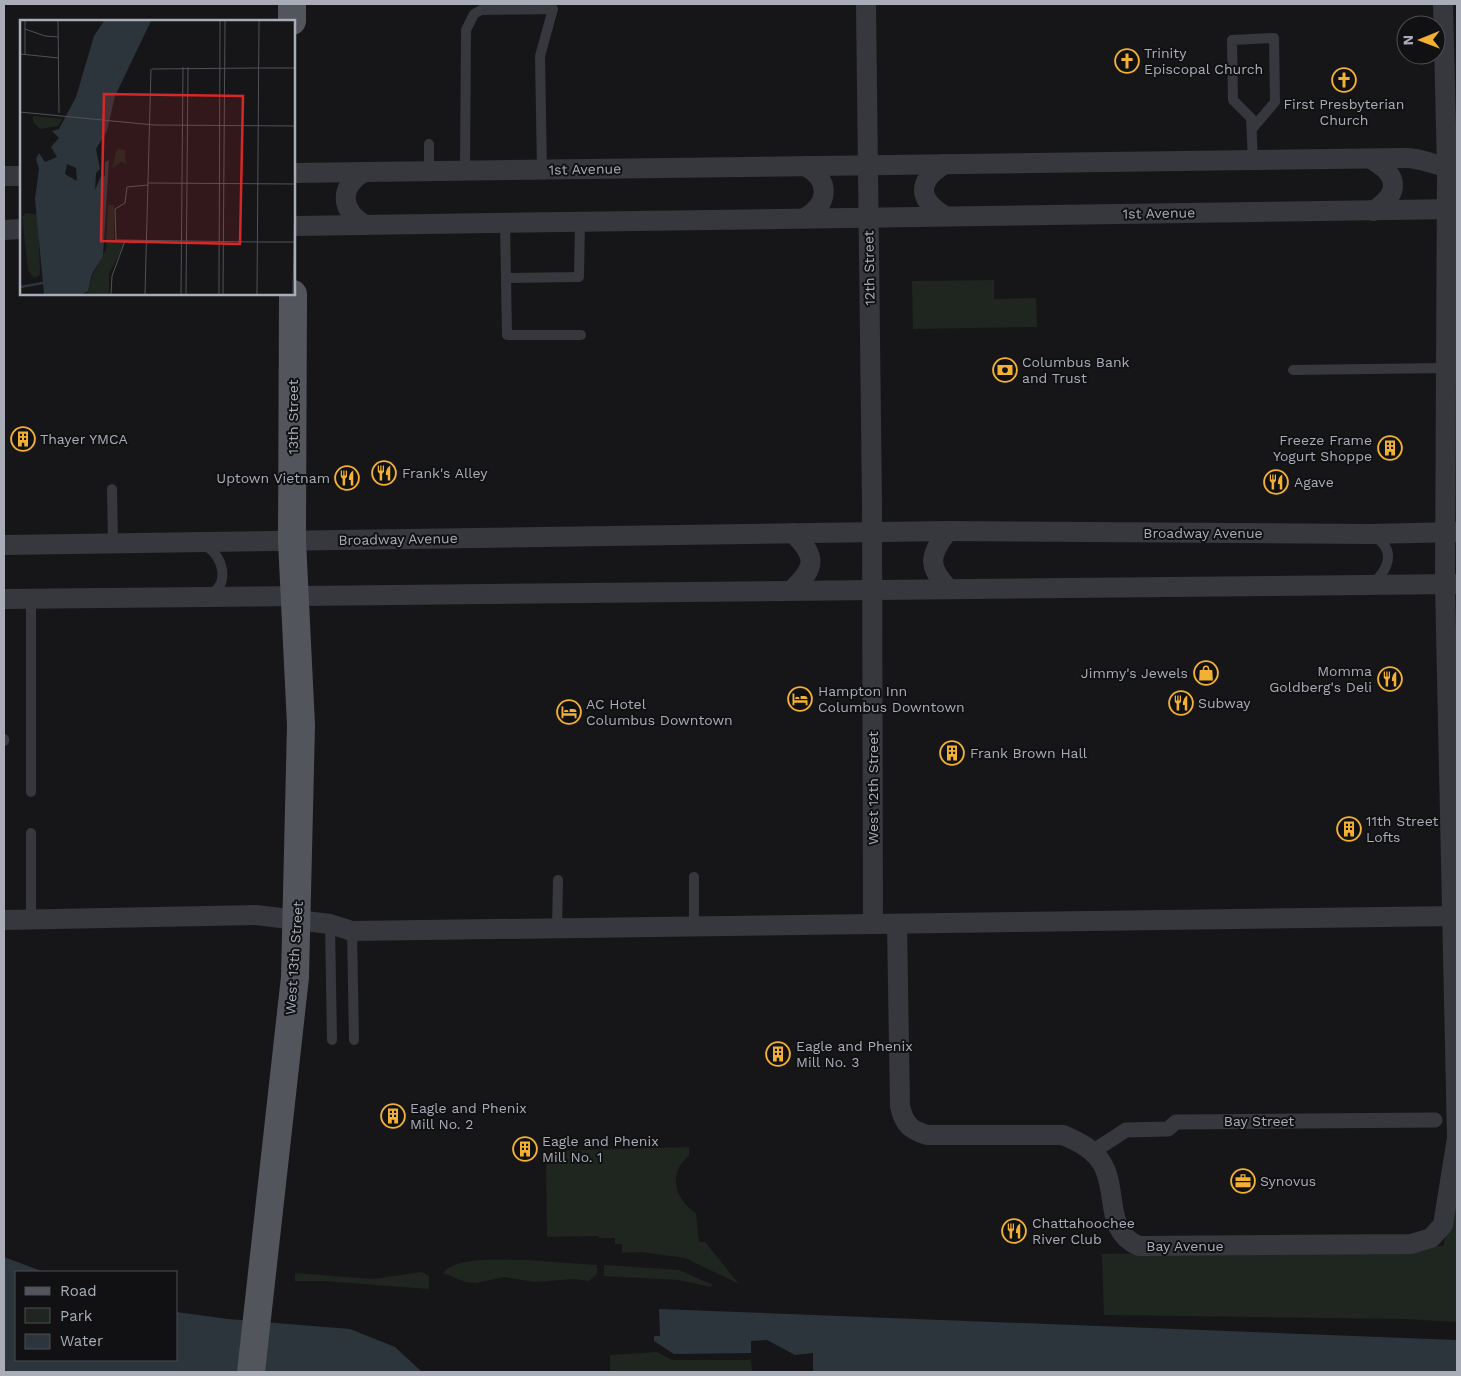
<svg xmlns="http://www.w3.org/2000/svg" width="1461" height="1376" font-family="'Work Sans',sans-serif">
	<rect width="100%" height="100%" fill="#161618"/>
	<!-- green -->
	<g fill="#1e261f">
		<path d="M 994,280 L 994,299 L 1036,298 L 1037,327 L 913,329 L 912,281 Z"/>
		<path d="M 689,1147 L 689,1156 C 667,1173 675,1200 696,1213 L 699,1242 L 705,1242 L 739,1284 L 685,1258 L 641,1252 L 622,1253 L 622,1244 L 615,1244 L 615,1238 L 599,1238 L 598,1236 L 547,1237 L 546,1161 L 554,1160 L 554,1151 Z"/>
		<path d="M 1457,1200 L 1457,1322 L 1405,1319 L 1104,1315 L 1102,1254 L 1443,1246 Z"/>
		<path d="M 526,1260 L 597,1265 L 597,1274 L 589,1281 L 574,1279 L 535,1282 L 504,1277 L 476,1283 L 465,1282 L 443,1273 C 457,1256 505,1260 526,1260 Z"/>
		<path d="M 604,1265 L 679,1270 L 713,1285 L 710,1287 L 679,1280 L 604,1276 Z"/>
		<path d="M 422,1272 L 429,1276 L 429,1289 L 323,1281 L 295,1281 L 295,1273 L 373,1279 Z"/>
		<path d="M 657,1352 L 672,1360 L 751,1360 L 752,1371 L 761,1372 L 610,1372 L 610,1355 Z"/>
	</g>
	<!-- water -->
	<g fill="#2c353c">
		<path d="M 4,1257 L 44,1272 L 16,1272 L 16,1360 L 176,1360 L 176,1312 L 228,1319 L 350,1329 L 395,1347 L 422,1372 L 4,1372 Z"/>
		<path d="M 659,1309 L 1457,1340 L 1457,1372 L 813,1372 L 813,1353 L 795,1355 L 767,1340 L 751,1341 L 751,1353 L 674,1354 L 654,1341 L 654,1336 L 660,1336 Z"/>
	</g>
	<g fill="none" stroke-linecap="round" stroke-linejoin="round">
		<!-- service -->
		<g stroke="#37383d" stroke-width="10">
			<path d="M 1252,129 L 1275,102 L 1274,38 L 1232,40 L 1233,100 L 1251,118 L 1253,161"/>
			<path d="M 429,144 L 429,171"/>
			<path d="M 465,170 L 466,30 L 474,14 L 481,10 L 553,9 L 540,56 L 542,170"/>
			<path d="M 505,223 L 507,335 L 581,335"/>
			<path d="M 506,278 L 579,277 L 580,222"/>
			<path d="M 1293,370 L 1445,368"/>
			<path d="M 112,489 L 113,544"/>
			<path d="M 203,545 C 223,552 232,587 208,595"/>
			<path d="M 1373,583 C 1389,569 1396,550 1375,537"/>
			<path d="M 31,598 L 31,792"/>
			<path d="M 4,739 L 4,741"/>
			<path d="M 31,833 L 31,919"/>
			<path d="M 694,877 L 694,925"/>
			<path d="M 330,924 L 332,1040"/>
			<path d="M 557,928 L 558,880"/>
			<path d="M 352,931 L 354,1040"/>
		</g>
		<!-- pedestrian -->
		<path stroke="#37383d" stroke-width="15" d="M 1092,1152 L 1126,1130 L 1168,1129 L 1176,1122 L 1435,1120"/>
		<!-- minor -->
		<g stroke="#37383d" stroke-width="20">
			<path d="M 866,4 L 872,503 L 873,924"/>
			<path d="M 1371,159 C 1399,175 1401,193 1373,211"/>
			<path d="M 805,166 C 831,180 829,204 805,218"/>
			<path d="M 364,172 C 339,187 340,210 365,225"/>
			<path d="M 294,173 L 1406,158 C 1424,158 1439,168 1457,168"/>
			<path d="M 4,176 L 21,176"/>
			<path d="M 945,216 C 917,199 917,181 945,164"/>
			<path d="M 294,226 L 1457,209"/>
			<path d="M 4,230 L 21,229"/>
			<path d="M 948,531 C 929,555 927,567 949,589"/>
			<path d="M 4,545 L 948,531 L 1370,534 L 1457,532"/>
			<path d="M 792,590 C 816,567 817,557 793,533"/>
			<path d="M 4,599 L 1457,584"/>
			<path d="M 4,920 L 256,915 L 330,924 L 352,931 L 1457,916"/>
			<path d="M 897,924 L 900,1106 C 904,1124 910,1130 927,1135 L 1063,1135 C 1079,1142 1094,1149 1103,1165 C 1118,1192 1104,1232 1139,1246 L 1411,1244 L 1431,1238 L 1443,1225 L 1457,1138 L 1445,584 L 1447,168 L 1443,4"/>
		</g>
		<!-- primary -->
		<g stroke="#53555c" stroke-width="28">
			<path d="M 292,4 L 292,21"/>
			<path d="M 251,1372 L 295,977 L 301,725 L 292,541 L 293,294"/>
		</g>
	</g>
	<!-- icons -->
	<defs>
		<g id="church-ring" transform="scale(1.25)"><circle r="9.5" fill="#111113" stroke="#f2b134" stroke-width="1.5"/><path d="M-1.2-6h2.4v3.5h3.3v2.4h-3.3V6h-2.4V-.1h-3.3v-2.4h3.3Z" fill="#f2b134"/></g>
		<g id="bank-ring" transform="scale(1.25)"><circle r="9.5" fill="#111113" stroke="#f2b134" stroke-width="1.5"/><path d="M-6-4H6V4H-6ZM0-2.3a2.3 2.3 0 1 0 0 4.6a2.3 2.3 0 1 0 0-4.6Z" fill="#f2b134"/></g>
		<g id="building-ring" transform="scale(1.25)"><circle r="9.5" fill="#111113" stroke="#f2b134" stroke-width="1.5"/><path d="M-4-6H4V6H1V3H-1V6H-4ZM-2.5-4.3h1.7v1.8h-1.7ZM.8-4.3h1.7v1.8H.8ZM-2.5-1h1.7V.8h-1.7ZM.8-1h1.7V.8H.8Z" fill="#f2b134"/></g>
		<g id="restaurant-ring" transform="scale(1.25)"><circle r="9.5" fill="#111113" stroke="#f2b134" stroke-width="1.5"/><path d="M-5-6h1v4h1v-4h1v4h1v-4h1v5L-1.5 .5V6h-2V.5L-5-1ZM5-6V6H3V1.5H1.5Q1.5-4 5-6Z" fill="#f2b134"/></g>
		<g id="shop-ring" transform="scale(1.25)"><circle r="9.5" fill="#111113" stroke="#f2b134" stroke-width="1.5"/><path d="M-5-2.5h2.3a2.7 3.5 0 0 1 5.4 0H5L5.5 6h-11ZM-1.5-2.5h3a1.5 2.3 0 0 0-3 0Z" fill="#f2b134"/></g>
		<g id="hotel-ring" transform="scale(1.25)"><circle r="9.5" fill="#111113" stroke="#f2b134" stroke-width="1.5"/><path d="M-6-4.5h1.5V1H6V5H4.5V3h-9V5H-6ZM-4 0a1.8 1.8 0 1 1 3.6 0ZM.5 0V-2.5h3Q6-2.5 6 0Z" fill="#f2b134"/></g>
		<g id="office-ring" transform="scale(1.25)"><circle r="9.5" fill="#111113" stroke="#f2b134" stroke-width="1.5"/><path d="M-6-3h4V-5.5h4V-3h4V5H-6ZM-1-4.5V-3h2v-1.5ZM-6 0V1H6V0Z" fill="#f2b134"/></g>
	</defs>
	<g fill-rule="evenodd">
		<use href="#church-ring" x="1127" y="61"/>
		<use href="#church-ring" x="1344" y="80"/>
		<use href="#bank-ring" x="1005" y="370"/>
		<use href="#building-ring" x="23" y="439"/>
		<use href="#building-ring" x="1390" y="448"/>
		<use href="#restaurant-ring" x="384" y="473"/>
		<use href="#restaurant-ring" x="347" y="478"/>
		<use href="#restaurant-ring" x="1276" y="482"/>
		<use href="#shop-ring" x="1206" y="673"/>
		<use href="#restaurant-ring" x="1390" y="679"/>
		<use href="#hotel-ring" x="800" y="699"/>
		<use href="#restaurant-ring" x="1181" y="703"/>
		<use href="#hotel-ring" x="569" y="712"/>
		<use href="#building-ring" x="952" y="753"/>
		<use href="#building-ring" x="1349" y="829"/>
		<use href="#building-ring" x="778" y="1054"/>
		<use href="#building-ring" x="393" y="1116"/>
		<use href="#building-ring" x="525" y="1149"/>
		<use href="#office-ring" x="1243" y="1181"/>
		<use href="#restaurant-ring" x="1014" y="1231"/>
	</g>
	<g text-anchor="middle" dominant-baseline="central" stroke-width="4" stroke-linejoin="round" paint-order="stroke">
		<!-- poi labels -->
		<g font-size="14" fill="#a8adb8" stroke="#111113" text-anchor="start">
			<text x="1144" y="53">Trinity<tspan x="1144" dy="16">Episcopal Church</tspan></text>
			<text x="1344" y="104" text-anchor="middle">First Presbyterian<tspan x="1344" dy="16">Church</tspan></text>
			<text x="1022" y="362">Columbus Bank<tspan x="1022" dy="16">and Trust</tspan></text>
			<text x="40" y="439">Thayer YMCA</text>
			<text x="1372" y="440" text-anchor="end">Freeze Frame<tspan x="1372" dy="16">Yogurt Shoppe</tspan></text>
			<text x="402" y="473">Frank's Alley</text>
			<text x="330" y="478" text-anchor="end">Uptown Vietnam</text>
			<text x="1294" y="482">Agave</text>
			<text x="1372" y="671" text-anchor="end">Momma<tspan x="1372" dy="16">Goldberg's Deli</tspan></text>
			<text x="1188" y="673" text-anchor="end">Jimmy's Jewels</text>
			<text x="818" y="691">Hampton Inn<tspan x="818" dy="16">Columbus Downtown</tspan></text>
			<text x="1198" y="703">Subway</text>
			<text x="586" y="704">AC Hotel<tspan x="586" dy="16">Columbus Downtown</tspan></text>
			<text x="970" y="753">Frank Brown Hall</text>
			<text x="1366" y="821">11th Street<tspan x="1366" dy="16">Lofts</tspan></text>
			<text x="796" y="1046">Eagle and Phenix<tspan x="796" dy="16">Mill No. 3</tspan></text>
			<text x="410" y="1108">Eagle and Phenix<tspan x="410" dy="16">Mill No. 2</tspan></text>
			<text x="542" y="1141">Eagle and Phenix<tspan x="542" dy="16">Mill No. 1</tspan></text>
			<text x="1260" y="1181">Synovus</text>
			<text x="1032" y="1223">Chattahoochee<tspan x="1032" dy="16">River Club</tspan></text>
		</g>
		<!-- street labels -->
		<g font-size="14" fill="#a8adb8" stroke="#111113">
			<text transform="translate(585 169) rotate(-1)">1st Avenue</text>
			<text transform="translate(1159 213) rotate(-1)">1st Avenue</text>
			<text transform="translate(869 268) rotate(-91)">12th Street</text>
			<text transform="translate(293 417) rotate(-90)">13th Street</text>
			<text x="1203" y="533">Broadway Avenue</text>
			<text transform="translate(398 539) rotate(-1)">Broadway Avenue</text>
			<text transform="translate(873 788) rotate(-90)">West 12th Street</text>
			<text transform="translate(294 958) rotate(-86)">West 13th Street</text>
			<text x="1259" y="1121">Bay Street</text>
			<text x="1185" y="1246">Bay Avenue</text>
		</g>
	</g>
	<!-- overview -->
	<g transform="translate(20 20)">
		<rect width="275" height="275" fill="#161618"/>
		<path d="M 13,96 L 43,99 L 38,106 L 20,109 L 13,102 ZM 97,129 L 105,130 L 106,144 L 101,142 L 92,148 ZM 88,185 L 94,185 L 94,220 L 105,223 L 89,254 L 89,274 L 67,274 L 73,254 L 86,230 ZM 6,193 L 18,195 L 20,255 L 14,258 L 8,250 L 2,197 Z" fill="#1e261f"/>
		<path d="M 84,1 L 131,1 L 95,76 L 87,111 L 76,129 L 80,149 L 76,153 L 75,170 L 81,156 L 85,156 L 85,142 L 89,140 L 83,236 L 72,254 L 68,271 L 63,274 L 24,274 L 15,179 L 19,149 L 16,139 L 19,133 L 25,142 L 37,137 L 31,127 L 39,118 L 32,111 L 39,109 L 56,77 L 74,16 ZM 47,144 L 56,148 L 57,161 L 45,154 Z" fill="#2c353c" fill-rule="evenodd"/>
		<path fill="none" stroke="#2c353c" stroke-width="2.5" d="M 0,267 L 23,263"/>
		<path fill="none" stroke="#505258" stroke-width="1" d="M 5,1 L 5,35M 38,1 L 39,93M 275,1 L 275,33M 5,9 L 25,16 L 38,17M 0,34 L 39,38M 238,48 L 275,48M 132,49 L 238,48M 275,52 L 275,157M 0,92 L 134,105 L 275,106M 128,163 L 275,164M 128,165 L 107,167 L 105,183 L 95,189 L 96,220 L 237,222M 238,222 L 275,222M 91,274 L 92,256 L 105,221M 125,274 L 131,49M 161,274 L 163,47M 166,274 L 168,47M 199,274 L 200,1M 203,274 L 205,1M 237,274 L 239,1M 273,274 L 275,173"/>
		<path fill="#d62828" fill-opacity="0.15" stroke="#d62828" stroke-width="2.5" d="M 84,74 L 223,76 L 220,224 L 81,221 Z"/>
		<rect width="275" height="275" fill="none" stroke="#a8adb8" stroke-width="2.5"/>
	</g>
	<!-- border -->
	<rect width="1461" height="1376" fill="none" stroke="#a8adb8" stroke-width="10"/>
	<!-- legend -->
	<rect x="15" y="1271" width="162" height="90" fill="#111113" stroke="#4d4f55"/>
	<rect x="25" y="1287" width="25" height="8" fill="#53555c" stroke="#4d4f55"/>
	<text x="60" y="1296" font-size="15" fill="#a8adb8">Road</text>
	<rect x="25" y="1308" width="25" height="15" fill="#1e261f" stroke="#4d4f55"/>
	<text x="60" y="1321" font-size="15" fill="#a8adb8">Park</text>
	<rect x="25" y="1334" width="25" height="15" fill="#2c353c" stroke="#4d4f55"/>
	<text x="60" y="1346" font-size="15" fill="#a8adb8">Water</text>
	<!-- north arrow -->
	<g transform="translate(1421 40) rotate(269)"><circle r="24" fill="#111113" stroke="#4d4f55"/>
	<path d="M0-4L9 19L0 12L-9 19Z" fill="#f2b134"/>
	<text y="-8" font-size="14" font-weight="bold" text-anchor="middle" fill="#a8adb8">N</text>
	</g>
</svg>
